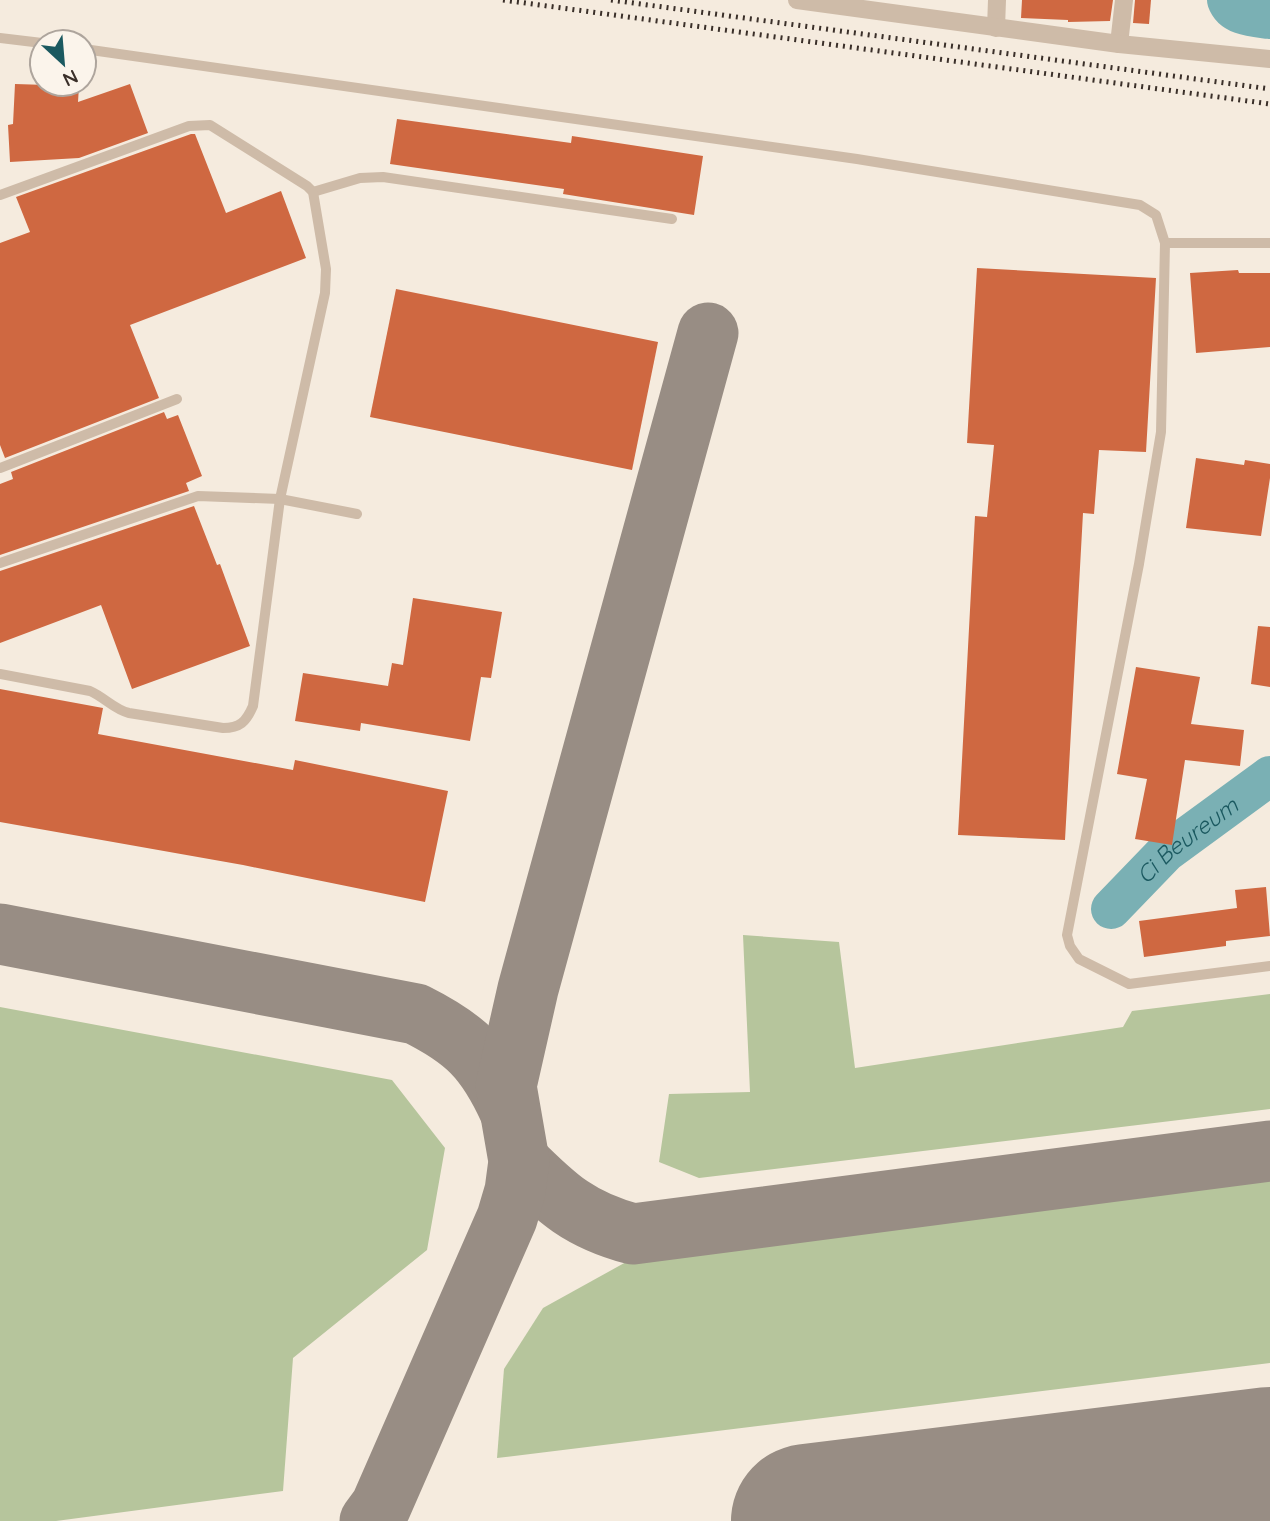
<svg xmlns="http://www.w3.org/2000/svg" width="1270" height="1521" font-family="Quicksand,sans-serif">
	<rect width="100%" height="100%" fill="#f5ebde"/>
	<!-- green -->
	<g fill="#b6c59c">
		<path d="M 743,935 L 839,942 L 855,1068 L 1123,1027 L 1132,1011 L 1270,994 L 1270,1109 L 699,1178 L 659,1162 L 669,1094 L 750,1092 Z"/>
		<path d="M 0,1007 L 392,1080 L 445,1148 L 427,1250 L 293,1358 L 283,1491 L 56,1521 L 0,1521 Z"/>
		<path d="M 1270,1173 L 1270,1363 L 497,1458 L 504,1369 L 543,1308 L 646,1251 Z"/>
	</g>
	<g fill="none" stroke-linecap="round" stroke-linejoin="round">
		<!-- river -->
		<g stroke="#7ab0b4" stroke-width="40">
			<path d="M 1227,0 C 1233,17 1255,17 1270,19"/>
			<path id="s1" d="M 1111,909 L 1166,852 L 1270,776"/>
		</g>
		<!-- taxiway -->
		<g stroke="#988d84" stroke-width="61">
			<path d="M 0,934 L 416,1014 C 466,1039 486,1059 509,1109"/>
			<path d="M 519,1161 C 557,1199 580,1220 633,1234 L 1270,1151"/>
			<path d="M 370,1521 L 381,1506 L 507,1218 L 515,1191 L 519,1161 L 506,1086 L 528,989 L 708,333"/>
		</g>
		<!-- runway -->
		<path stroke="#988d84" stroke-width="154" d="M 808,1521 L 1270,1464"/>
	</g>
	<!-- building -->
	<g fill="#cf6841">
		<path d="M 1022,0 L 1113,0 L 1110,21 L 1068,22 L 1068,20 L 1021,18 Z"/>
		<path d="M 1135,0 L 1151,0 L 1149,24 L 1133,23 Z"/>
		<path d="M 15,84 L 79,86 L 78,102 L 130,84 L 148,133 L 79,158 L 10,162 L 8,125 L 13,124 Z"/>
		<path d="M 397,119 L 571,143 L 572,136 L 703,156 L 694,215 L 563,194 L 564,189 L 390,164 Z"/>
		<path d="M 191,134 L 195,134 L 226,213 L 281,191 L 306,258 L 130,325 L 159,398 L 5,458 L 0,445 L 0,243 L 30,232 L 16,197 Z"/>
		<path d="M 977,268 L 1156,278 L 1146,452 L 1099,450 L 1094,514 L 1083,513 L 1065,840 L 958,835 L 975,516 L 987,517 L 994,445 L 967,443 Z"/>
		<path d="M 1238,270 L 1239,273 L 1270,273 L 1270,347 L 1196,353 L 1190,273 Z"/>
		<path d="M 396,289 L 658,342 L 632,470 L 370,417 Z"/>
		<path d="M 164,412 L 167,419 L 178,415 L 202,476 L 186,483 L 189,491 L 0,555 L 0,484 L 13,479 L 11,472 Z"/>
		<path d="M 1196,458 L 1244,465 L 1245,460 L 1270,464 L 1270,478 L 1261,536 L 1186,528 Z"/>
		<path d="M 194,506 L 217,565 L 220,564 L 250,646 L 132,689 L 101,605 L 0,643 L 0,571 Z"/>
		<path d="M 413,598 L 502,612 L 491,678 L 481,677 L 470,741 L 361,723 L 360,731 L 295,721 L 303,673 L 388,686 L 392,663 L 403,665 Z"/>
		<path d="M 1258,626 L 1270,627 L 1270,687 L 1251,684 Z"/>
		<path d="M 1136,667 L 1200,677 L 1191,724 L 1244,730 L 1240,766 L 1185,760 L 1172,845 L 1135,839 L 1147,779 L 1117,774 Z"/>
		<path d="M 0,689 L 103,708 L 98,734 L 293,770 L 295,760 L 448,791 L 425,902 L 243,865 L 0,822 Z"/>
		<path d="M 1266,887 L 1270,936 L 1226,941 L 1226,946 L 1144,957 L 1139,921 L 1237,908 L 1235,890 Z"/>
	</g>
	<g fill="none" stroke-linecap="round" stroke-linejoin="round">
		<!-- service -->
		<g stroke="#cebba8" stroke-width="10">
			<path d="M 0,38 L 42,43"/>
			<path d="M 84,49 L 857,159 L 1140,205 L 1156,215 L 1165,243 L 1270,243"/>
			<path d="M 313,192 L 360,178 L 383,177 L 672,219"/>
			<path d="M 0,195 L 189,126 L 210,125 L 307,186 L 313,192 L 326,269 L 325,293 L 280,499 L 253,706 C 246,722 240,728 223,728 L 129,713 C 115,710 104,697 90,691 L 0,674"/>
			<path d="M 1165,243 L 1161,432 L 1139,564 L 1067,935 L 1070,946 L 1079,959 L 1129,984 L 1270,966"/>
			<path d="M 0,468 L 177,399"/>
			<path d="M 0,563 L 198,496 L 280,499 L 357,514"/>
		</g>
		<!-- minor -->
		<g stroke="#cebba8" stroke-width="18">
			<path d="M 996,28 L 997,0"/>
			<path d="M 1119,44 L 1124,0"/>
		</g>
		<!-- tertiary -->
		<path stroke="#cebba8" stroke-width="18" d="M 797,0 L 1119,44 L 1270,59"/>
		<!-- rail -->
		<g stroke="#3a2f29" stroke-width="5" stroke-dasharray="2 5" stroke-linecap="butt">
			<path d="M 503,0 L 1270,104"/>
			<path d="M 611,0 L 1270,89"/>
		</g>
	</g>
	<g text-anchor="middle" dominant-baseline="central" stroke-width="5" stroke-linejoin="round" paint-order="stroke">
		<!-- water labels -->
		<g font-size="23" font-style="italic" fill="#1b5960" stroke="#fbf4eb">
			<text stroke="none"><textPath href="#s1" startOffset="103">Ci Beureum</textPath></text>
		</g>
	</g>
	<!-- north arrow -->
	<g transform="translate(63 63) rotate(154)"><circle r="33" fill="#fbf4eb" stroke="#aea59d" stroke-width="2"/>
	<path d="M0-5L12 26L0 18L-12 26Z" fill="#1b5960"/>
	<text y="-10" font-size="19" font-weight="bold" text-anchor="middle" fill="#3a2f29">N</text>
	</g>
</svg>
